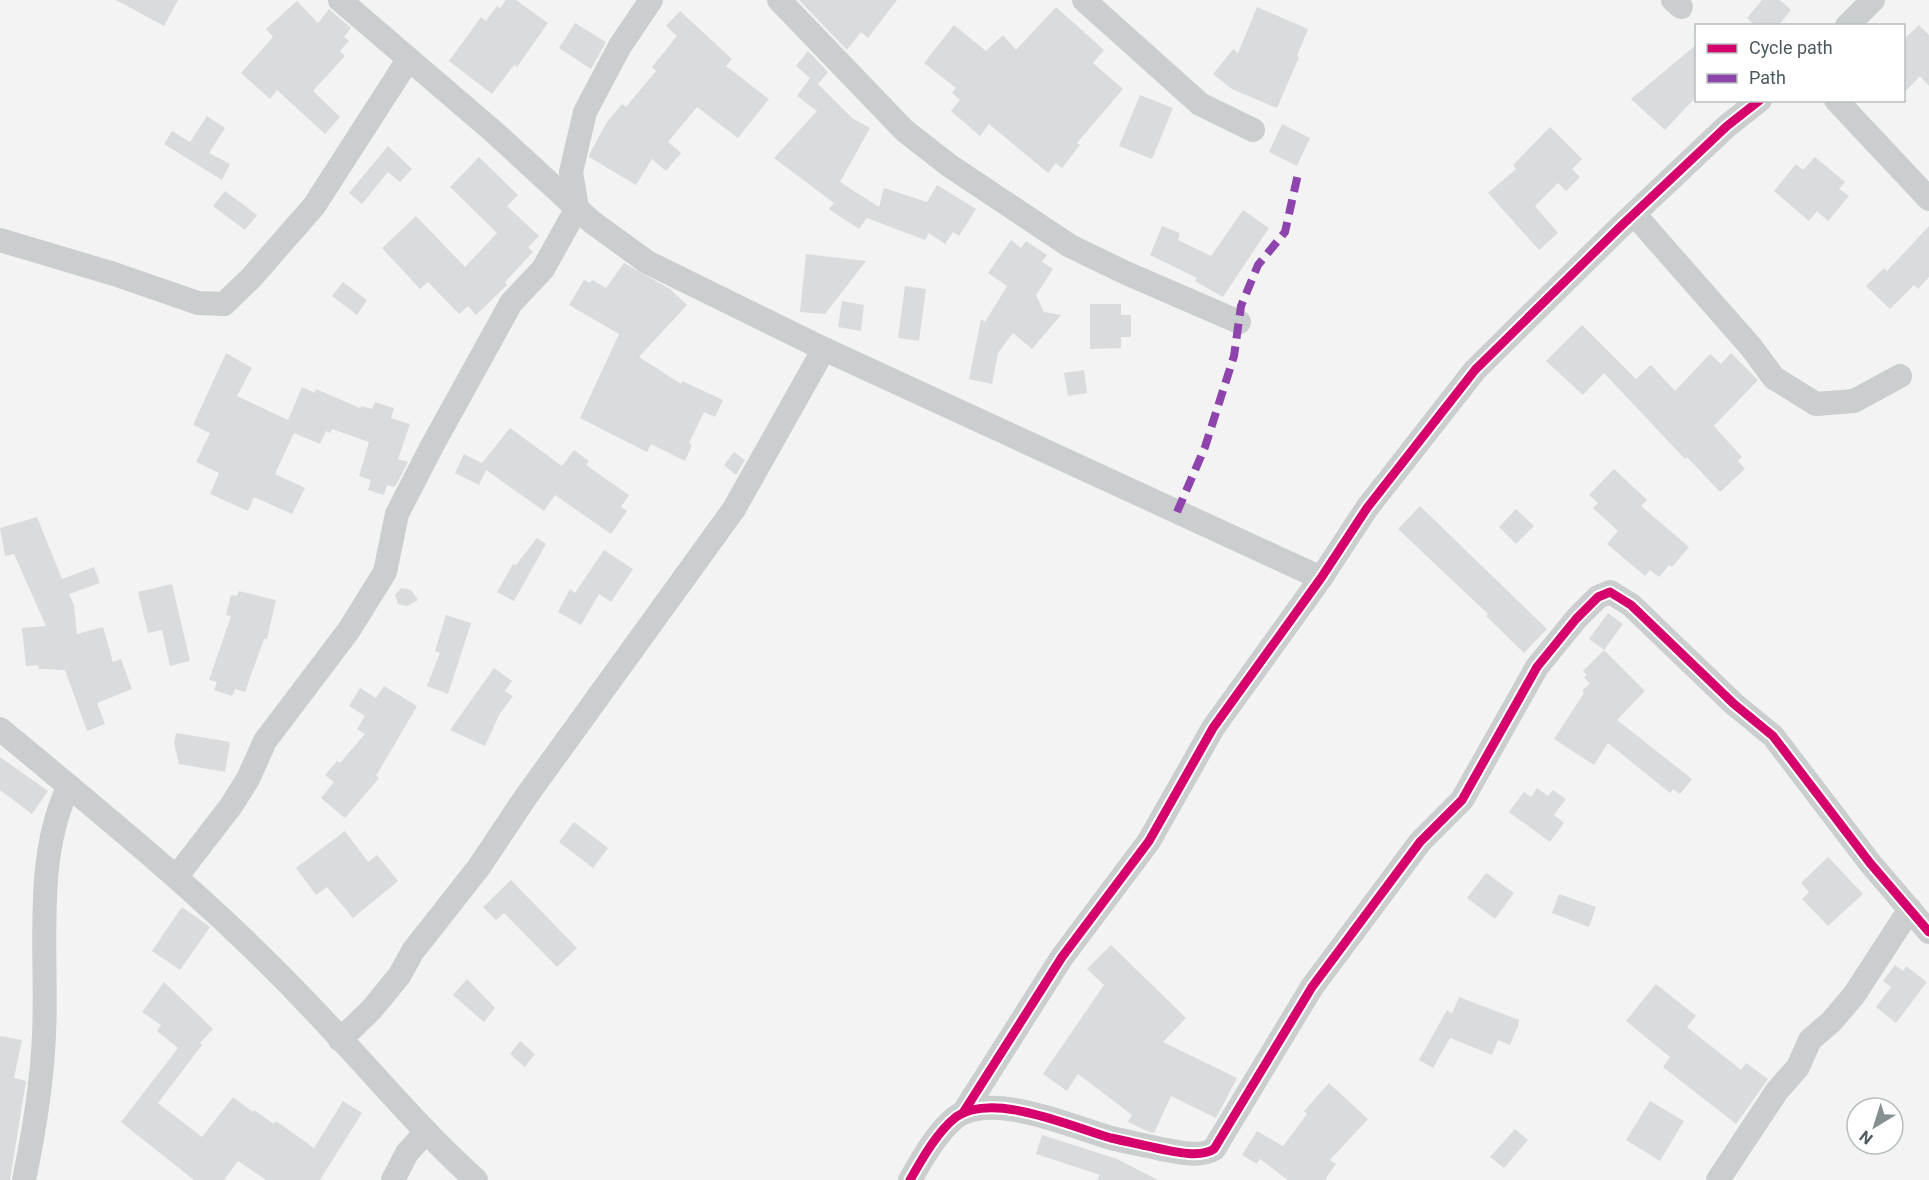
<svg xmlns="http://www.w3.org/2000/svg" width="1929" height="1180" font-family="Roboto,sans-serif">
	<rect width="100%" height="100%" fill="#f3f3f3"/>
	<!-- building -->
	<g fill="#d9dbdc">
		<path d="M 116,0 L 178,0 L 164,26 Z"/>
		<path d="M 506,0 L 516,0 L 548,23 L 517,67 L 514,65 L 492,94 L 449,61 L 481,17 L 486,21 L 497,6 L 500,8 Z"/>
		<path d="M 799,0 L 897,0 L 868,38 L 861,32 L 847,50 Z"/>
		<path d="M 1762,0 L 1780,0 L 1791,10 L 1778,26 L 1755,26 L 1747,18 Z"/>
		<path d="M 297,1 L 318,23 L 329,9 L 351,28 L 344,37 L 349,41 L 340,51 L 345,56 L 313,91 L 340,117 L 325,134 L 277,90 L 270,99 L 241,73 L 273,37 L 266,29 Z"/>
		<path d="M 1056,7 L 1104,50 L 1093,63 L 1123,89 L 1077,143 L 1080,145 L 1062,168 L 1056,163 L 1048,173 L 989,124 L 980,136 L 951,111 L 960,100 L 952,93 L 956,88 L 924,63 L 954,25 L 986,51 L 1003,35 L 1016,50 Z"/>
		<path d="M 1257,7 L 1308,29 L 1297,56 L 1299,57 L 1277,108 L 1232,89 L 1213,74 L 1233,49 L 1238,53 Z"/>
		<path d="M 680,11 L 732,59 L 726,66 L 769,99 L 738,138 L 697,107 L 668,142 L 681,153 L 666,171 L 652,159 L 636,185 L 589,157 L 590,153 L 607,122 L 622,104 L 626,107 L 656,71 L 652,67 L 677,36 L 666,26 Z"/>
		<path d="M 575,23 L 606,42 L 591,69 L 559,48 Z"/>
		<path d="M 1919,25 L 1929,35 L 1929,86 L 1920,76 L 1904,93 L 1904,39 Z"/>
		<path d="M 1696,45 L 1696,97 L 1665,130 L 1631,99 Z"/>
		<path d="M 808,51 L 828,72 L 818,84 L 852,118 L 870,128 L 840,182 L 879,207 L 884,188 L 927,202 L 937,185 L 976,209 L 959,236 L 953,232 L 945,244 L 929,233 L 925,240 L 867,218 L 859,229 L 829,209 L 834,203 L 774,158 L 817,111 L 797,96 L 810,78 L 796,66 Z"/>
		<path d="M 1140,95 L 1173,108 L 1152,159 L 1119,146 Z"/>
		<path d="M 207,116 L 225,128 L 209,153 L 230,164 L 222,180 L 164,144 L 172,131 L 190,142 Z"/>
		<path d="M 1282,124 L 1310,138 L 1297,166 L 1269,152 Z"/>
		<path d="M 1550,127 L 1582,159 L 1572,169 L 1580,177 L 1566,191 L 1558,183 L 1535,206 L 1558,233 L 1539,250 L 1488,193 L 1516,169 L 1513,165 Z"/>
		<path d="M 388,146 L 412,169 L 400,182 L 388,172 L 362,204 L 349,193 Z"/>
		<path d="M 479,157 L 518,195 L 507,206 L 539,236 L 528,247 L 533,252 L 505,282 L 507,285 L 476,315 L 468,306 L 459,314 L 428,282 L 420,289 L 382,248 L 416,216 L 465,267 L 497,233 L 450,187 Z"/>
		<path d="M 1815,157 L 1845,182 L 1839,189 L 1849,196 L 1828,221 L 1817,211 L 1809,221 L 1774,191 L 1796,164 L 1803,170 Z"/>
		<path d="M 225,191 L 257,215 L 245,230 L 213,206 Z"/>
		<path d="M 1243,210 L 1269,228 L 1223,297 L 1195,281 L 1197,278 L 1150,255 L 1162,226 L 1180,233 L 1178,240 L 1211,256 Z"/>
		<path d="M 1929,226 L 1929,277 L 1918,289 L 1914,285 L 1890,309 L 1866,286 L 1884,268 L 1887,271 Z"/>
		<path d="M 1011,240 L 1021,248 L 1026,241 L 1047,255 L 1042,262 L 1053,269 L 1036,295 L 1044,312 L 1061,315 L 1032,349 L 1013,333 L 998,353 L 992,384 L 969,379 L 981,319 L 985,322 L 1007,286 L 988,273 Z"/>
		<path d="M 806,254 L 866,261 L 825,314 L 800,312 Z"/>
		<path d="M 624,263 L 670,289 L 687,305 L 639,357 L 681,384 L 682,381 L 723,400 L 715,417 L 704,412 L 689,443 L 692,445 L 685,461 L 651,444 L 647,452 L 580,418 L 619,334 L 569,305 L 584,280 L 590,283 L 592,280 L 606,288 Z"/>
		<path d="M 343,282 L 367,300 L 357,315 L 332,296 Z"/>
		<path d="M 905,286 L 926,289 L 919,341 L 898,338 Z"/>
		<path d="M 842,301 L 864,305 L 861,331 L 838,327 Z"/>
		<path d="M 1090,304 L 1121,304 L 1121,315 L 1131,315 L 1131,337 L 1121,337 L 1121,348 L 1090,349 Z"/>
		<path d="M 1582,325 L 1636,379 L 1651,365 L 1675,391 L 1710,354 L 1721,364 L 1731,353 L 1758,380 L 1714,426 L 1742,457 L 1738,461 L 1745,469 L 1720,492 L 1687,457 L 1685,459 L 1604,373 L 1583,395 L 1546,361 Z"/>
		<path d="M 226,353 L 252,368 L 237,396 L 288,420 L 302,387 L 315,393 L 316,389 L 360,408 L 361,406 L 372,409 L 375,402 L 394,408 L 391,418 L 410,424 L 398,459 L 408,462 L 395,487 L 387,485 L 384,495 L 368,490 L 371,480 L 359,476 L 369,442 L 332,429 L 330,433 L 326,431 L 320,444 L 294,433 L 275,474 L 305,488 L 292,514 L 254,497 L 248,511 L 210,494 L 219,473 L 196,462 L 210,433 L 193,425 Z"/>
		<path d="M 1084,370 L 1087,393 L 1068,396 L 1064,373 Z"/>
		<path d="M 510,428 L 562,466 L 574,450 L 589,461 L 586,465 L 629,495 L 621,507 L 627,511 L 611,534 L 555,495 L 544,511 L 486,470 L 479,485 L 455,473 L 464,454 L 482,463 Z"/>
		<path d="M 734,452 L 745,460 L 736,475 L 724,465 Z"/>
		<path d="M 1614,469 L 1647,500 L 1641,506 L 1689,547 L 1672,567 L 1669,565 L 1659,577 L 1650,570 L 1645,576 L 1607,544 L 1618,531 L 1593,508 L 1598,503 L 1589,495 Z"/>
		<path d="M 1420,506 L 1547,629 L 1524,653 L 1486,616 L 1488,614 L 1398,529 Z"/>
		<path d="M 1516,509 L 1534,526 L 1516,544 L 1499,527 Z"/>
		<path d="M 37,517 L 62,579 L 94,567 L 100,583 L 69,594 L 74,605 L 77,634 L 103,627 L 113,662 L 121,659 L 132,689 L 97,703 L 105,724 L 87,731 L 65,670 L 39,669 L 38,665 L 26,666 L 22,628 L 46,626 L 14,554 L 5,556 L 0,528 Z"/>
		<path d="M 537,538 L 546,544 L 514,601 L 497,592 L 513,564 L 516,565 Z"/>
		<path d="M 604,550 L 633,569 L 611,602 L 599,594 L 581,625 L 558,612 L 570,589 L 575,593 Z"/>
		<path d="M 172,584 L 190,661 L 170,666 L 162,630 L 148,633 L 138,592 Z"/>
		<path d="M 401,588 L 411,590 L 418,600 L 407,606 L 398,604 L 395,595 Z"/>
		<path d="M 239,591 L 276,600 L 267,639 L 264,639 L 245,692 L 235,689 L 232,696 L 214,690 L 217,682 L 209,680 L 231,616 L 226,615 L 231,595 L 237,596 Z"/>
		<path d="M 1608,613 L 1623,624 L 1604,650 L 1589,639 Z"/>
		<path d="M 446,615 L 471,623 L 448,694 L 427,686 L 440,653 L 435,651 Z"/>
		<path d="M 1604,650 L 1645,691 L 1617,720 L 1692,779 L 1680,794 L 1673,789 L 1670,793 L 1608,743 L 1594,765 L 1554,739 L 1584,693 L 1582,691 L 1590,683 L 1584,678 L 1587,675 L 1583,671 Z"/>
		<path d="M 494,668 L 512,681 L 505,691 L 513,696 L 499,715 L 485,746 L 450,730 Z"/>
		<path d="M 384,686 L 417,706 L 376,776 L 379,778 L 345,818 L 321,798 L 334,782 L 325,775 L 337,761 L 340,763 L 365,734 L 357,729 L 365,716 L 349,706 L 360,688 L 376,698 Z"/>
		<path d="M 176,733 L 230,742 L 225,772 L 179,764 L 174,743 Z"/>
		<path d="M 0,757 L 48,791 L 32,814 L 0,790 Z"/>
		<path d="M 1537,788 L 1548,796 L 1553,790 L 1566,799 L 1554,815 L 1564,823 L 1550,842 L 1509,812 L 1524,792 L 1531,797 Z"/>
		<path d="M 574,822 L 608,848 L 593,868 L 559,842 Z"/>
		<path d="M 345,831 L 368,862 L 377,855 L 398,881 L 353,918 L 327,887 L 316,895 L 296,868 Z"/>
		<path d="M 1828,857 L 1863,894 L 1828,926 L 1802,899 L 1809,892 L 1801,883 Z"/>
		<path d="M 1486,873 L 1514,893 L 1495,919 L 1467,898 Z"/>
		<path d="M 511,880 L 577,948 L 557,967 L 504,913 L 496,920 L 483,907 Z"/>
		<path d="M 1559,894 L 1596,907 L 1589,927 L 1552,913 Z"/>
		<path d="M 182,907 L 210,927 L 180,970 L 152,951 Z"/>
		<path d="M 1111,945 L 1186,1018 L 1163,1042 L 1237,1078 L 1216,1118 L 1171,1096 L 1154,1133 L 1147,1131 L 1128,1122 L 1132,1115 L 1078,1074 L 1067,1091 L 1043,1074 L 1104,985 L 1087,969 Z"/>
		<path d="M 1895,965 L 1903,971 L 1906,966 L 1927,982 L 1896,1023 L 1876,1007 L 1891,987 L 1883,981 Z"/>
		<path d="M 467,979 L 495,1008 L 484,1022 L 453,995 Z"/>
		<path d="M 164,982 L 213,1029 L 200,1043 L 202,1045 L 158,1103 L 202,1137 L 233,1097 L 253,1112 L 254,1110 L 274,1124 L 276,1121 L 314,1148 L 343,1101 L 362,1113 L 320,1180 L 266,1180 L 238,1161 L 224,1180 L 194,1180 L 121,1122 L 178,1048 L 157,1031 L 161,1025 L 142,1012 Z"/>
		<path d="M 1656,984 L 1696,1016 L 1687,1027 L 1741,1070 L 1746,1063 L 1768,1079 L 1736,1124 L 1663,1067 L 1670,1057 L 1626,1021 Z"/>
		<path d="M 1459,997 L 1519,1020 L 1518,1026 L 1510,1045 L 1498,1040 L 1492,1055 L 1450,1038 L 1433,1068 L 1419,1060 L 1447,1010 L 1452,1014 Z"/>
		<path d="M 0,1036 L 22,1040 L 14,1078 L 26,1081 L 10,1180 L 0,1180 Z"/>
		<path d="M 520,1041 L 535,1054 L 525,1067 L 510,1054 Z"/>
		<path d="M 1329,1083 L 1368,1119 L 1330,1160 L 1336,1164 L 1325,1180 L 1288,1180 L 1260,1159 L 1257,1164 L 1242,1155 L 1257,1131 L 1283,1146 L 1307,1114 L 1304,1111 Z"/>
		<path d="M 1650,1101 L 1684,1121 L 1660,1161 L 1626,1140 Z"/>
		<path d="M 1515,1129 L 1528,1140 L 1504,1168 L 1490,1157 Z"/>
		<path d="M 1042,1135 L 1117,1159 L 1158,1180 L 1097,1180 L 1100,1175 L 1036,1154 Z"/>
	</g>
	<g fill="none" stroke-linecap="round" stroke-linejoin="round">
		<!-- minor -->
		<g stroke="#cbcece" stroke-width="24">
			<path d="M 340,0 L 494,132 L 592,222 L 647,262 L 824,349 L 1321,578"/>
			<path d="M 779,0 L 905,131 L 950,166 L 1070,246 L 1126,273 L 1239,322"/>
			<path d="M 1084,0 L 1200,104 L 1253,130"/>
			<path d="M 1673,0 L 1681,7"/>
			<path d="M 1847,26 L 1873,0"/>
			<path d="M 1836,100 L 1929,199"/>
			<path d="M 1634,214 L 1751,347 L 1774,378 L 1816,404 L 1854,401 L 1900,376"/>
			<path d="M 0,240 L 114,274 L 198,303 L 224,304 L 251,278 L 314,206 L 408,60"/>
			<path d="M 0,729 C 106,817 214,904 309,1005 C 365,1063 416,1126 476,1180"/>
			<path d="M 177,876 L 231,806 L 248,779 L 265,741 L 349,630 L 385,572 L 397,514 L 432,446 L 511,303 L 543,269 L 577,208 L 571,172 L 585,112 L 620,46 L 651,0"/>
			<path d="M 340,1040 L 372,1009 L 399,976 L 413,951 L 479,867 L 525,798 L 734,509 L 824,349"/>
			<path d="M 963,1113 L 1062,957 L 1149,841 L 1213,728 L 1321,578 L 1367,508 L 1475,370 L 1620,227 L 1727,126 L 1760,100"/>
			<path d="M 24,1180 C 34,1132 42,1085 44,1035 C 48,956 33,858 69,786"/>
			<path d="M 393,1180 L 407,1153 L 426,1132"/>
			<path d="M 910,1180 C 922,1159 937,1132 956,1117 C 993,1091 1072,1127 1111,1138 C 1128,1142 1144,1145 1161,1149 C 1177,1152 1200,1158 1214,1149 L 1312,987 L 1420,842 L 1462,800 L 1537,667 L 1576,619 L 1598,597 L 1610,592 L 1631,605 L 1734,704 L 1773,736 L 1870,863 L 1929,932"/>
			<path d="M 1718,1180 L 1777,1091 L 1798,1067 L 1810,1040 L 1831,1022 L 1854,995 L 1910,909"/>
		</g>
		<!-- quiet -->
		<path stroke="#8e44ad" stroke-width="8" stroke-dasharray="15 8" stroke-linecap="butt" d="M 1177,512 L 1205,447 L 1234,356 L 1241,306 L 1258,265 L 1285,232 L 1298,174"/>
		<!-- cycleway casing -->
		<g stroke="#fff" stroke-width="13">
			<g id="cycleway">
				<path d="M 963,1113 L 1062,957 L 1149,841 L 1213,728 L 1321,578 L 1367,508 L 1475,370 L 1620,227 L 1727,126 L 1760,100"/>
				<path d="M 910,1180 C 922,1159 937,1132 956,1117 C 993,1091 1072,1127 1111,1138 C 1128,1142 1144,1145 1161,1149 C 1177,1152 1200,1158 1214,1149 L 1312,987 L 1420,842 L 1462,800 L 1537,667 L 1576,619 L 1598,597 L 1610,592 L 1631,605 L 1734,704 L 1773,736 L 1870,863 L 1929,932"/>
			</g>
		</g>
		<!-- cycleway -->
		<use href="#cycleway" stroke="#d6006c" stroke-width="9"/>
	</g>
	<!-- legend -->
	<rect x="1695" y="24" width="210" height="78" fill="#ffffff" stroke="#b7bdbf" stroke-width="1.5"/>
	<rect x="1707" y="44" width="30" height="9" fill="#d6006c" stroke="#b7bdbf" stroke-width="1.5"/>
	<text x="1749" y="54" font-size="18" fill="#4b595e">Cycle path</text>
	<rect x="1707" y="74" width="30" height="9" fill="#8e44ad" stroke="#b7bdbf" stroke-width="1.5"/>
	<text x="1749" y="84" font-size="18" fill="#4b595e">Path</text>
	<!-- north arrow -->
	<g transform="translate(1875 1126) rotate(218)"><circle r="28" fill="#ffffff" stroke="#b7bdbf" stroke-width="1.5"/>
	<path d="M0-4.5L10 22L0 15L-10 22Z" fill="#868f92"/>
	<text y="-9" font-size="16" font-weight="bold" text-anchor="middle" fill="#4b595e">N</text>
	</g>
</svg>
